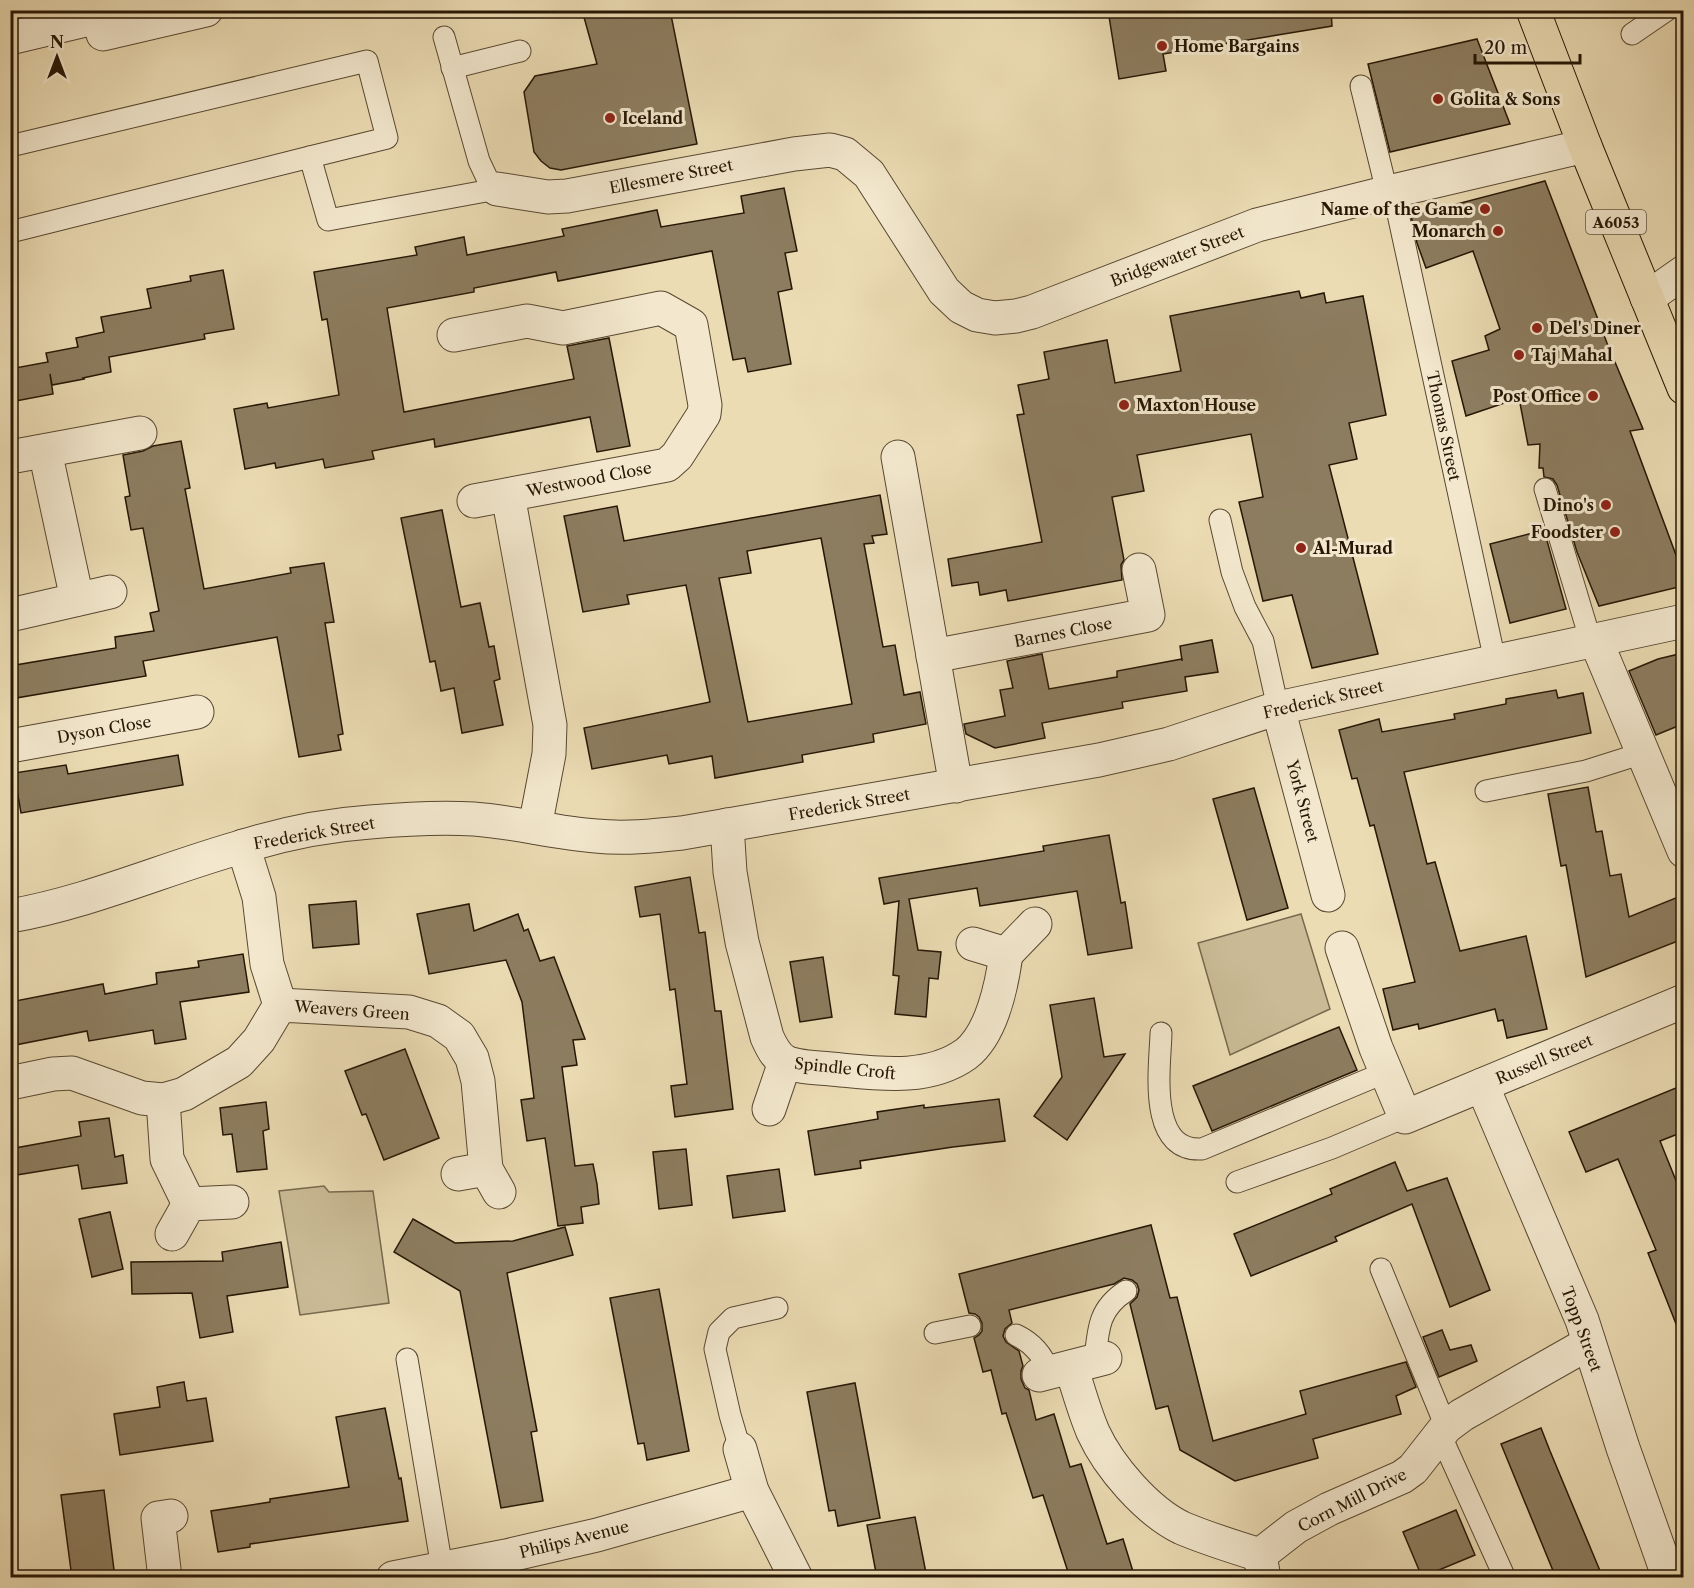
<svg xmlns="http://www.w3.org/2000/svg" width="1694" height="1588" font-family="'Libre Caslon Text',serif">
	<rect width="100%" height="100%" fill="#ecdcb4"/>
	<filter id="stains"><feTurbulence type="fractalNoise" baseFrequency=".00333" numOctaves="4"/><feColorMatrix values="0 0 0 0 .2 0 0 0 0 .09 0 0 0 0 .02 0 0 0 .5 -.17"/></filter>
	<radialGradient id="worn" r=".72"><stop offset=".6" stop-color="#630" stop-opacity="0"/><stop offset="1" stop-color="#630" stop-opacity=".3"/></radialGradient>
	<!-- green -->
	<g fill="#cabb96" stroke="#78694e" stroke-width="1.5">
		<path d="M 1301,914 L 1330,1009 L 1230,1055 L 1198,943 Z"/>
		<path d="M 324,1186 L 329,1192 L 373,1191 L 389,1303 L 300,1315 L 279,1191 Z"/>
	</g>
	<!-- building -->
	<g fill="#8d7d60" stroke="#261705" stroke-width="1.5" fill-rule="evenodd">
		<path d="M 582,10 L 670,10 L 697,144 L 561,170 L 550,168 L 541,161 L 534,152 L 524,92 L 535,76 L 597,64 Z"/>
		<path d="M 1108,10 L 1331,10 L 1332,26 L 1163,54 L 1166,71 L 1119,79 Z"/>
		<path d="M 1477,39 L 1510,124 L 1390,152 L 1368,64 Z"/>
		<path d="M 1545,181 L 1607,343 L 1643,429 L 1630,431 L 1683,574 L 1683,586 L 1599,606 L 1577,552 L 1557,485 L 1553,479 L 1544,477 L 1543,468 L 1539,468 L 1540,444 L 1528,445 L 1519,398 L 1466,416 L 1452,361 L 1489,350 L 1485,336 L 1500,329 L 1473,251 L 1426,268 L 1417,243 L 1411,216 Z"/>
		<path d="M 784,188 L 797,251 L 785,253 L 792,289 L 778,292 L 791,364 L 748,372 L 745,358 L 733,360 L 712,251 L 558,281 L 556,272 L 474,288 L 474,292 L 387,308 L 404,412 L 574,379 L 567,346 L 609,338 L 630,446 L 597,452 L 590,417 L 435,447 L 434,439 L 372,451 L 374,459 L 325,468 L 323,459 L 276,468 L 275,463 L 245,469 L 234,409 L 267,403 L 268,408 L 339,395 L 327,319 L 322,320 L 314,272 L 417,255 L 415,247 L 464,237 L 467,255 L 564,236 L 562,229 L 657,210 L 661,227 L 744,213 L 741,196 Z"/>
		<path d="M 223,270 L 234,329 L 204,334 L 205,339 L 109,357 L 111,372 L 83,378 L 84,379 L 52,385 L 50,374 L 53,394 L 10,402 L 10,375 L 17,374 L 15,368 L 48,362 L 46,353 L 78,347 L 76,338 L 104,332 L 101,317 L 151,308 L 147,289 L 191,281 L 190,276 Z"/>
		<path d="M 1299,291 L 1301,298 L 1324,293 L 1326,303 L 1363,296 L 1386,415 L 1349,423 L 1357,459 L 1329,465 L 1378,654 L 1312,668 L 1292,595 L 1263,601 L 1239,502 L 1263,497 L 1251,434 L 1137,455 L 1144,491 L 1112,497 L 1124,560 L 1121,565 L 1122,580 L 1008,601 L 1006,590 L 980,595 L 978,582 L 952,586 L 948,559 L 1042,542 L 1017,415 L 1024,414 L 1018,385 L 1049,379 L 1044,352 L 1107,340 L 1115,383 L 1181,371 L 1170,316 Z"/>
		<path d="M 181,441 L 190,488 L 185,489 L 204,589 L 291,573 L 290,568 L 324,563 L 334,622 L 325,623 L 343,734 L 338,735 L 341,750 L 299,757 L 277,637 L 143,661 L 146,676 L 10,699 L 10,666 L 116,648 L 115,637 L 154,631 L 150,613 L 159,611 L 143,528 L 131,530 L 125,497 L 130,496 L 123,455 L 143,451 L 153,446 Z"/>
		<path d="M 880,495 L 887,534 L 872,536 L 874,543 L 864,544 L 883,647 L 895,645 L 904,695 L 920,692 L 926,724 L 873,734 L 874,742 L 802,755 L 803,762 L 715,778 L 712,756 L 669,764 L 667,755 L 592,769 L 584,728 L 710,702 L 686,585 L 627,595 L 629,604 L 583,612 L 564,516 L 617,506 L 624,541 ZM 821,538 L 852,704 L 748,722 L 719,578 L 751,573 L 747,551 Z"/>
		<path d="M 442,510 L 461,607 L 480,603 L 489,647 L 494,646 L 500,679 L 494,681 L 503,725 L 462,733 L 454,688 L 441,691 L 435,661 L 430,662 L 401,518 Z"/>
		<path d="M 1544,530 L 1566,609 L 1510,623 L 1490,544 Z"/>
		<path d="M 1212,640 L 1218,672 L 1185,677 L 1187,691 L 1122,702 L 1123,708 L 1042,723 L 1045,738 L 995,748 L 966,734 L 964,724 L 1005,716 L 1000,690 L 1013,688 L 1007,661 L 1042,654 L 1049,689 L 1117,677 L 1117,678 L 1117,671 L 1182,659 L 1182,661 L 1180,646 Z"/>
		<path d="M 1683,653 L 1683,724 L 1656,735 L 1629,671 L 1658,659 Z"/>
		<path d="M 1556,690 L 1558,698 L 1583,693 L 1591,733 L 1404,772 L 1427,864 L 1435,862 L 1460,951 L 1526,936 L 1547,1029 L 1507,1038 L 1503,1020 L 1498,1021 L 1495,1009 L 1419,1029 L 1418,1024 L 1393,1030 L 1383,989 L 1415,982 L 1374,825 L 1370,826 L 1357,778 L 1352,779 L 1339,730 L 1379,719 L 1382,732 L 1455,719 L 1454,714 L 1506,704 L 1506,699 Z"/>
		<path d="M 178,755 L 183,785 L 21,813 L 14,773 L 66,765 L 68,774 Z"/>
		<path d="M 1588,787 L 1596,832 L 1602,831 L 1610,876 L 1621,874 L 1629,917 L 1683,895 L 1683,939 L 1586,977 L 1566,865 L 1561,866 L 1548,794 Z"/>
		<path d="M 1254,788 L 1288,908 L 1247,920 L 1213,799 Z"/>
		<path d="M 1109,835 L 1121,903 L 1125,902 L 1132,948 L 1088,955 L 1077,891 L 980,906 L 977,888 L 909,899 L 918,950 L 941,952 L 938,979 L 929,978 L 926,1017 L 895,1014 L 899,976 L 893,975 L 899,901 L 884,904 L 879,878 L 1044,851 L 1043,846 Z"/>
		<path d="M 690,877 L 699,933 L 705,932 L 715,1011 L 721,1011 L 733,1109 L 675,1117 L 671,1086 L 687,1084 L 675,989 L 670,990 L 660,914 L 640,917 L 635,887 Z"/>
		<path d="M 356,901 L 359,944 L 313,948 L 309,905 Z"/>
		<path d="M 469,904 L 474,931 L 518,914 L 524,931 L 528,929 L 540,961 L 554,957 L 585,1039 L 573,1040 L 577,1065 L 562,1067 L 575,1166 L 593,1164 L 597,1184 L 599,1204 L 581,1207 L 583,1223 L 558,1226 L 545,1138 L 527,1141 L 521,1100 L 534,1098 L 522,1002 L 506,960 L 429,974 L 417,914 Z"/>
		<path d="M 243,954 L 249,992 L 180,1002 L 186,1039 L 155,1044 L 153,1030 L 89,1041 L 87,1031 L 15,1045 L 10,1021 L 10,1002 L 103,984 L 105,994 L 157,984 L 156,973 L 199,967 L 198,961 Z"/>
		<path d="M 823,957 L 832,1017 L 800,1022 L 790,962 Z"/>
		<path d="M 1094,998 L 1104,1057 L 1125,1054 L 1067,1140 L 1034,1116 L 1062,1077 L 1050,1005 Z"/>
		<path d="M 1339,1027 L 1357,1070 L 1212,1131 L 1193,1086 Z"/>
		<path d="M 405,1049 L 439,1138 L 384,1160 L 366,1114 L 362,1115 L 345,1071 Z"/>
		<path d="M 1683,1085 L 1683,1132 L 1660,1141 L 1683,1198 L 1683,1338 L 1682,1339 L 1648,1253 L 1656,1250 L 1618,1159 L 1586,1172 L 1569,1132 Z"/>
		<path d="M 999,1099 L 1005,1141 L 953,1147 L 860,1161 L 861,1168 L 815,1175 L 808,1131 L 878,1119 L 877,1112 L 924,1105 L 924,1108 Z"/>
		<path d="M 266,1102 L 269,1129 L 263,1131 L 267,1169 L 237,1172 L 232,1134 L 223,1135 L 220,1108 Z"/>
		<path d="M 109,1118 L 115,1157 L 123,1155 L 127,1183 L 82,1189 L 78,1165 L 10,1176 L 10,1149 L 81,1136 L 79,1122 Z"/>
		<path d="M 686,1149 L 692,1205 L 659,1209 L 653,1152 Z"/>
		<path d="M 1395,1162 L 1407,1191 L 1447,1178 L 1490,1290 L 1450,1307 L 1412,1204 L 1335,1237 L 1337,1241 L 1251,1276 L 1234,1234 L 1332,1194 L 1330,1189 Z"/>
		<path d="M 779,1169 L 785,1211 L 733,1218 L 727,1176 Z"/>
		<path d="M 110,1212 L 123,1269 L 92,1277 L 79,1219 Z"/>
		<path d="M 413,1219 L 455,1243 L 513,1241 L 565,1227 L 573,1255 L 507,1273 L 537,1431 L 531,1432 L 543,1501 L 501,1508 L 460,1291 L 394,1252 Z"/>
		<path d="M 1151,1225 L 1170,1298 L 1177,1297 L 1213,1441 L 1306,1414 L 1300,1391 L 1406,1362 L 1416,1387 L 1396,1396 L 1401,1414 L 1313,1439 L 1318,1458 L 1235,1481 L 1180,1450 L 1168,1406 L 1156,1409 L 1130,1304 L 1137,1297 L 1139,1290 L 1137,1284 L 1132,1280 L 1124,1278 L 1114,1284 L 1009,1310 L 1012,1323 L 1005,1329 L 1003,1336 L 1006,1342 L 1019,1351 L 1023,1366 L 1021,1371 L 1021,1379 L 1025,1388 L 1029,1390 L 1036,1420 L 1054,1414 L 1070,1467 L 1081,1464 L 1107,1544 L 1123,1539 L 1135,1578 L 1070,1578 L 1043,1495 L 1033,1498 L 1006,1413 L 1002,1414 L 991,1370 L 983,1372 L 974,1338 L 979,1335 L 982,1331 L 982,1323 L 979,1317 L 975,1314 L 969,1313 L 959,1274 Z"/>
		<path d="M 281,1242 L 288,1287 L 227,1296 L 233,1332 L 200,1338 L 192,1293 L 132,1294 L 131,1262 L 223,1261 L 222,1252 Z"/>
		<path d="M 659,1289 L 689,1451 L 647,1460 L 644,1443 L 638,1444 L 610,1298 Z"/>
		<path d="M 1442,1330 L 1450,1350 L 1471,1345 L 1477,1361 L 1439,1377 L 1423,1337 Z"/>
		<path d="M 184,1382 L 187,1401 L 206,1398 L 213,1441 L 120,1455 L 114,1414 L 160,1407 L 157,1387 Z"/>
		<path d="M 855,1383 L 880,1518 L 838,1526 L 835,1510 L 829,1511 L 807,1392 Z"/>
		<path d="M 385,1408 L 399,1479 L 401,1478 L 408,1521 L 250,1544 L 250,1547 L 218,1552 L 211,1511 L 270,1502 L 270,1499 L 349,1487 L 336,1417 Z"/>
		<path d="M 1541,1428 L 1550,1451 L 1603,1578 L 1556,1578 L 1501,1444 Z"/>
		<path d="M 104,1490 L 115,1578 L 72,1578 L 61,1495 Z"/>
		<path d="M 1456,1510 L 1475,1555 L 1422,1577 L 1403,1532 Z"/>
		<path d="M 915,1517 L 927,1578 L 877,1578 L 867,1525 Z"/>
	</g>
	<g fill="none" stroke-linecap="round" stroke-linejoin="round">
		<!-- lane casing -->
		<g stroke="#584831" stroke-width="23">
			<g id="lane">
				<path d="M 1632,34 L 1667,10"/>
				<path d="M 444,37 L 479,161 L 487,178 L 497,189"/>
				<path d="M 452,68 L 520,51"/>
				<path d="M 1361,86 L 1387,192"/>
				<path d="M 10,146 L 367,61 L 387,138 L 310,157"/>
				<path d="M 1393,191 L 1495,661"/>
				<path d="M 10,232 L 310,157 L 328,220 L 497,189"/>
				<path d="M 1545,489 L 1591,642"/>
				<path d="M 1220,520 L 1232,572 L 1245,607 L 1263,641 L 1278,708"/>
				<path d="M 1486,791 L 1586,771 L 1643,753"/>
				<path d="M 1161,1033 C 1160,1068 1147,1152 1202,1149 L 1386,1072"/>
				<path d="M 1237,1182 L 1332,1148 L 1405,1117"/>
				<path d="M 1381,1269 L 1446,1427"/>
				<path d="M 935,1333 L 970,1326"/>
				<path d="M 1016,1335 C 1033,1343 1043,1355 1049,1372"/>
				<path d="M 407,1359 L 442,1568"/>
				<path d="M 1095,1361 C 1098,1330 1098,1309 1126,1291"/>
				<path d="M 1440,1434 L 1505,1578"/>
				<path d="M 740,1449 L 730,1415 L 715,1349 L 719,1332 L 733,1318 L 777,1308"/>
			</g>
		</g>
		<!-- street casing -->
		<g stroke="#584831" stroke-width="35">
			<g id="street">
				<path d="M 10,38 L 98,17 L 103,34 L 206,10"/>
				<path d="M 497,189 L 548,197 L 567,196 L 794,154 L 830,150 L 845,154 L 869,174 L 944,291 L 961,307 L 977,315 L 995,318 L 1016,316 L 1032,312 L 1257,225 L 1393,191 L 1585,146"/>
				<path d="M 1647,298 L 1684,272"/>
				<path d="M 454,335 L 527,321 L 563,328 L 661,308 L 691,325 L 705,405 L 704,414 L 677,456 L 667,465 L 474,501"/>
				<path d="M 45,451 L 77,599"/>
				<path d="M 10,457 L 140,433"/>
				<path d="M 898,457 L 956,786"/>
				<path d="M 508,495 L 550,725 L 549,754 L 535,827"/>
				<path d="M 10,615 L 110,592"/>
				<path d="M 1596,641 L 1684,851"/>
				<path d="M 933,656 L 1148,615 L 1139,570"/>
				<path d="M 1278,708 L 1328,895"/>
				<path d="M 10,746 L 197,712"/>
				<path d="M 727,825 L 730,872 L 742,942 L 767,1037 C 771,1046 776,1057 786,1062 C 796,1067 819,1068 831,1069 C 875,1073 927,1082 966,1054 C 992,1034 1002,984 1006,954"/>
				<path d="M 243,846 L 259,897 L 267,964 L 280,1005"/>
				<path d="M 10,916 C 90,902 163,869 241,847 C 282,834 327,825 370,822 C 404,819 440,817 474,819 C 515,822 555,833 596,836 C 624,839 654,836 682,833 L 1099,760 L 1169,744 L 1278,708 L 1684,621"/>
				<path d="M 973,944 L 1006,954 L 1035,924"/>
				<path d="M 1342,948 L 1376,1048 L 1405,1117 L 1684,1001"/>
				<path d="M 10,1083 L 53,1074 L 72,1073 L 142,1098 L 163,1100 L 184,1094 L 239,1062 L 259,1040 L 280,1005 L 409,1012 L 438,1021 L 459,1036 L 472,1058 L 478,1081 L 486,1169"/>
				<path d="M 1482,1085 L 1582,1320 L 1623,1448 L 1669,1578"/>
				<path d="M 163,1100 L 167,1159 L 189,1204"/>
				<path d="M 769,1109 L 785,1062"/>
				<path d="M 458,1174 L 486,1169 L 499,1192"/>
				<path d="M 172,1234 L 189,1204 L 232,1202"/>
				<path d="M 1071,1367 C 1078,1388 1084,1411 1093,1432 C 1109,1467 1147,1511 1182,1528 C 1208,1539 1234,1547 1260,1555"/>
				<path d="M 1039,1375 L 1105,1358"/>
				<path d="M 740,1449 L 752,1491 L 796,1578"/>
				<path d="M 165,1578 L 158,1518 L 171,1516"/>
				<path d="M 393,1578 L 506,1556 L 597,1535 L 752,1491"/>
				<path d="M 1264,1578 L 1260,1555 L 1296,1527 L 1329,1509 L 1402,1477 L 1413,1469 L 1446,1427 L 1462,1415 L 1589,1343"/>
			</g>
		</g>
		<!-- primary casing -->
		<g stroke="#261705" stroke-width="35">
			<path id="primary" d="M 1533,10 L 1585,146 L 1684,388"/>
		</g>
		<!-- lane -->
		<use href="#lane" stroke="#f3e8ce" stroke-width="21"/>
		<!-- street -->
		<use href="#street" stroke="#f3e8ce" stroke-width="33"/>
		<!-- primary -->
		<use href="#primary" stroke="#ecdcb4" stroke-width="33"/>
	</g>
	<!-- markers -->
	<g fill="#8f2418" stroke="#f3e8ce" stroke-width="2">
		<circle cx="1162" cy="46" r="6"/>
		<circle cx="1438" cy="99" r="6"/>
		<circle cx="610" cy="118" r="6"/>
		<circle cx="1485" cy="209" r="6"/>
		<circle cx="1498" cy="231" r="6"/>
		<circle cx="1537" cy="328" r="6"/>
		<circle cx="1519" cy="355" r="6"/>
		<circle cx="1593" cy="396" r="6"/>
		<circle cx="1124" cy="405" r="6"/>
		<circle cx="1606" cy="505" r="6"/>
		<circle cx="1615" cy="532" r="6"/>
		<circle cx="1301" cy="548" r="6"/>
	</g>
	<g text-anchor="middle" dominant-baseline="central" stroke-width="6" stroke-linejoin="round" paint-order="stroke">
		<!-- shield labels -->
		<rect fill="#f3e8ce" stroke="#645641" stroke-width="1.5" x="1586" y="210" width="60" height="24" rx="4.5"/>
		<g font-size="15" font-weight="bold" fill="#261705">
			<text x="1616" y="222">A6053</text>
		</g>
		<!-- poi labels -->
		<g font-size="16" font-weight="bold" fill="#261705" stroke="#f3e8ce" text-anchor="start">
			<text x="1174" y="46">Home Bargains</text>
			<text x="1450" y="99">Golita &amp; Sons</text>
			<text x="622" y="118">Iceland</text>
			<text x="1473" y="209" text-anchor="end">Name of the Game</text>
			<text x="1486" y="231" text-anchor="end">Monarch</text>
			<text x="1549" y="328">Del's Diner</text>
			<text x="1531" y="355">Taj Mahal</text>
			<text x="1581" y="396" text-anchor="end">Post Office</text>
			<text x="1136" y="405">Maxton House</text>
			<text x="1594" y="505" text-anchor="end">Dino's</text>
			<text x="1603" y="532" text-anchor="end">Foodster</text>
			<text x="1313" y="548">Al-Murad</text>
		</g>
		<!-- street labels -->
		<g font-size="16" fill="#261705" stroke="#f3e8ce">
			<text transform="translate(671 176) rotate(-11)">Ellesmere Street</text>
			<text transform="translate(1177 256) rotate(-21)">Bridgewater Street</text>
			<text transform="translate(1444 426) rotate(78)">Thomas Street</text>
			<text transform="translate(589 479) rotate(-11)">Westwood Close</text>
			<text transform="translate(1063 632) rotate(-11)">Barnes Close</text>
			<text transform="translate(1323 699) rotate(-13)">Frederick Street</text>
			<text transform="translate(104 729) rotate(-10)">Dyson Close</text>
			<text transform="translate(1303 801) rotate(75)">York Street</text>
			<text transform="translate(849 804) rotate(-10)">Frederick Street</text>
			<text transform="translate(314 833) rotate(-10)">Frederick Street</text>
			<text transform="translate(352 1010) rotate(4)">Weavers Green</text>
			<text transform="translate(1544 1059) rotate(-23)">Russell Street</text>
			<text transform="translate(845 1068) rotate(6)">Spindle Croft</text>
			<text transform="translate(1582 1329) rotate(70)">Topp Street</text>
			<text transform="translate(1352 1500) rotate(-27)">Corn Mill Drive</text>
			<text transform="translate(574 1539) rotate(-14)">Philips Avenue</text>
		</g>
	</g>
	<!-- margin -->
	<rect width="1694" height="1588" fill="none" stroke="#ecdcb4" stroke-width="36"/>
	<rect x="12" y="12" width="1670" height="1564" fill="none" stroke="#261705" stroke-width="3"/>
	<rect x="18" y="18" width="1658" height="1552" fill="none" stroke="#261705" stroke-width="1.5"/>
	<!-- north arrow -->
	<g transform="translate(57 57)" stroke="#f3e8ce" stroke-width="4.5" paint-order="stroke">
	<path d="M0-4.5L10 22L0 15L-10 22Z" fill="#261705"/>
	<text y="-9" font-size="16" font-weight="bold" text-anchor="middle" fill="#261705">N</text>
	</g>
	<!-- scale -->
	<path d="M1475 54v9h105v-9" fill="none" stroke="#261705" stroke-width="3"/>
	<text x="1484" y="54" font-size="18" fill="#261705" stroke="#f3e8ce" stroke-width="4.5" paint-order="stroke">20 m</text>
	<rect width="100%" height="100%" filter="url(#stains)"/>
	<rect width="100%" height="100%" fill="url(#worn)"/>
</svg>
